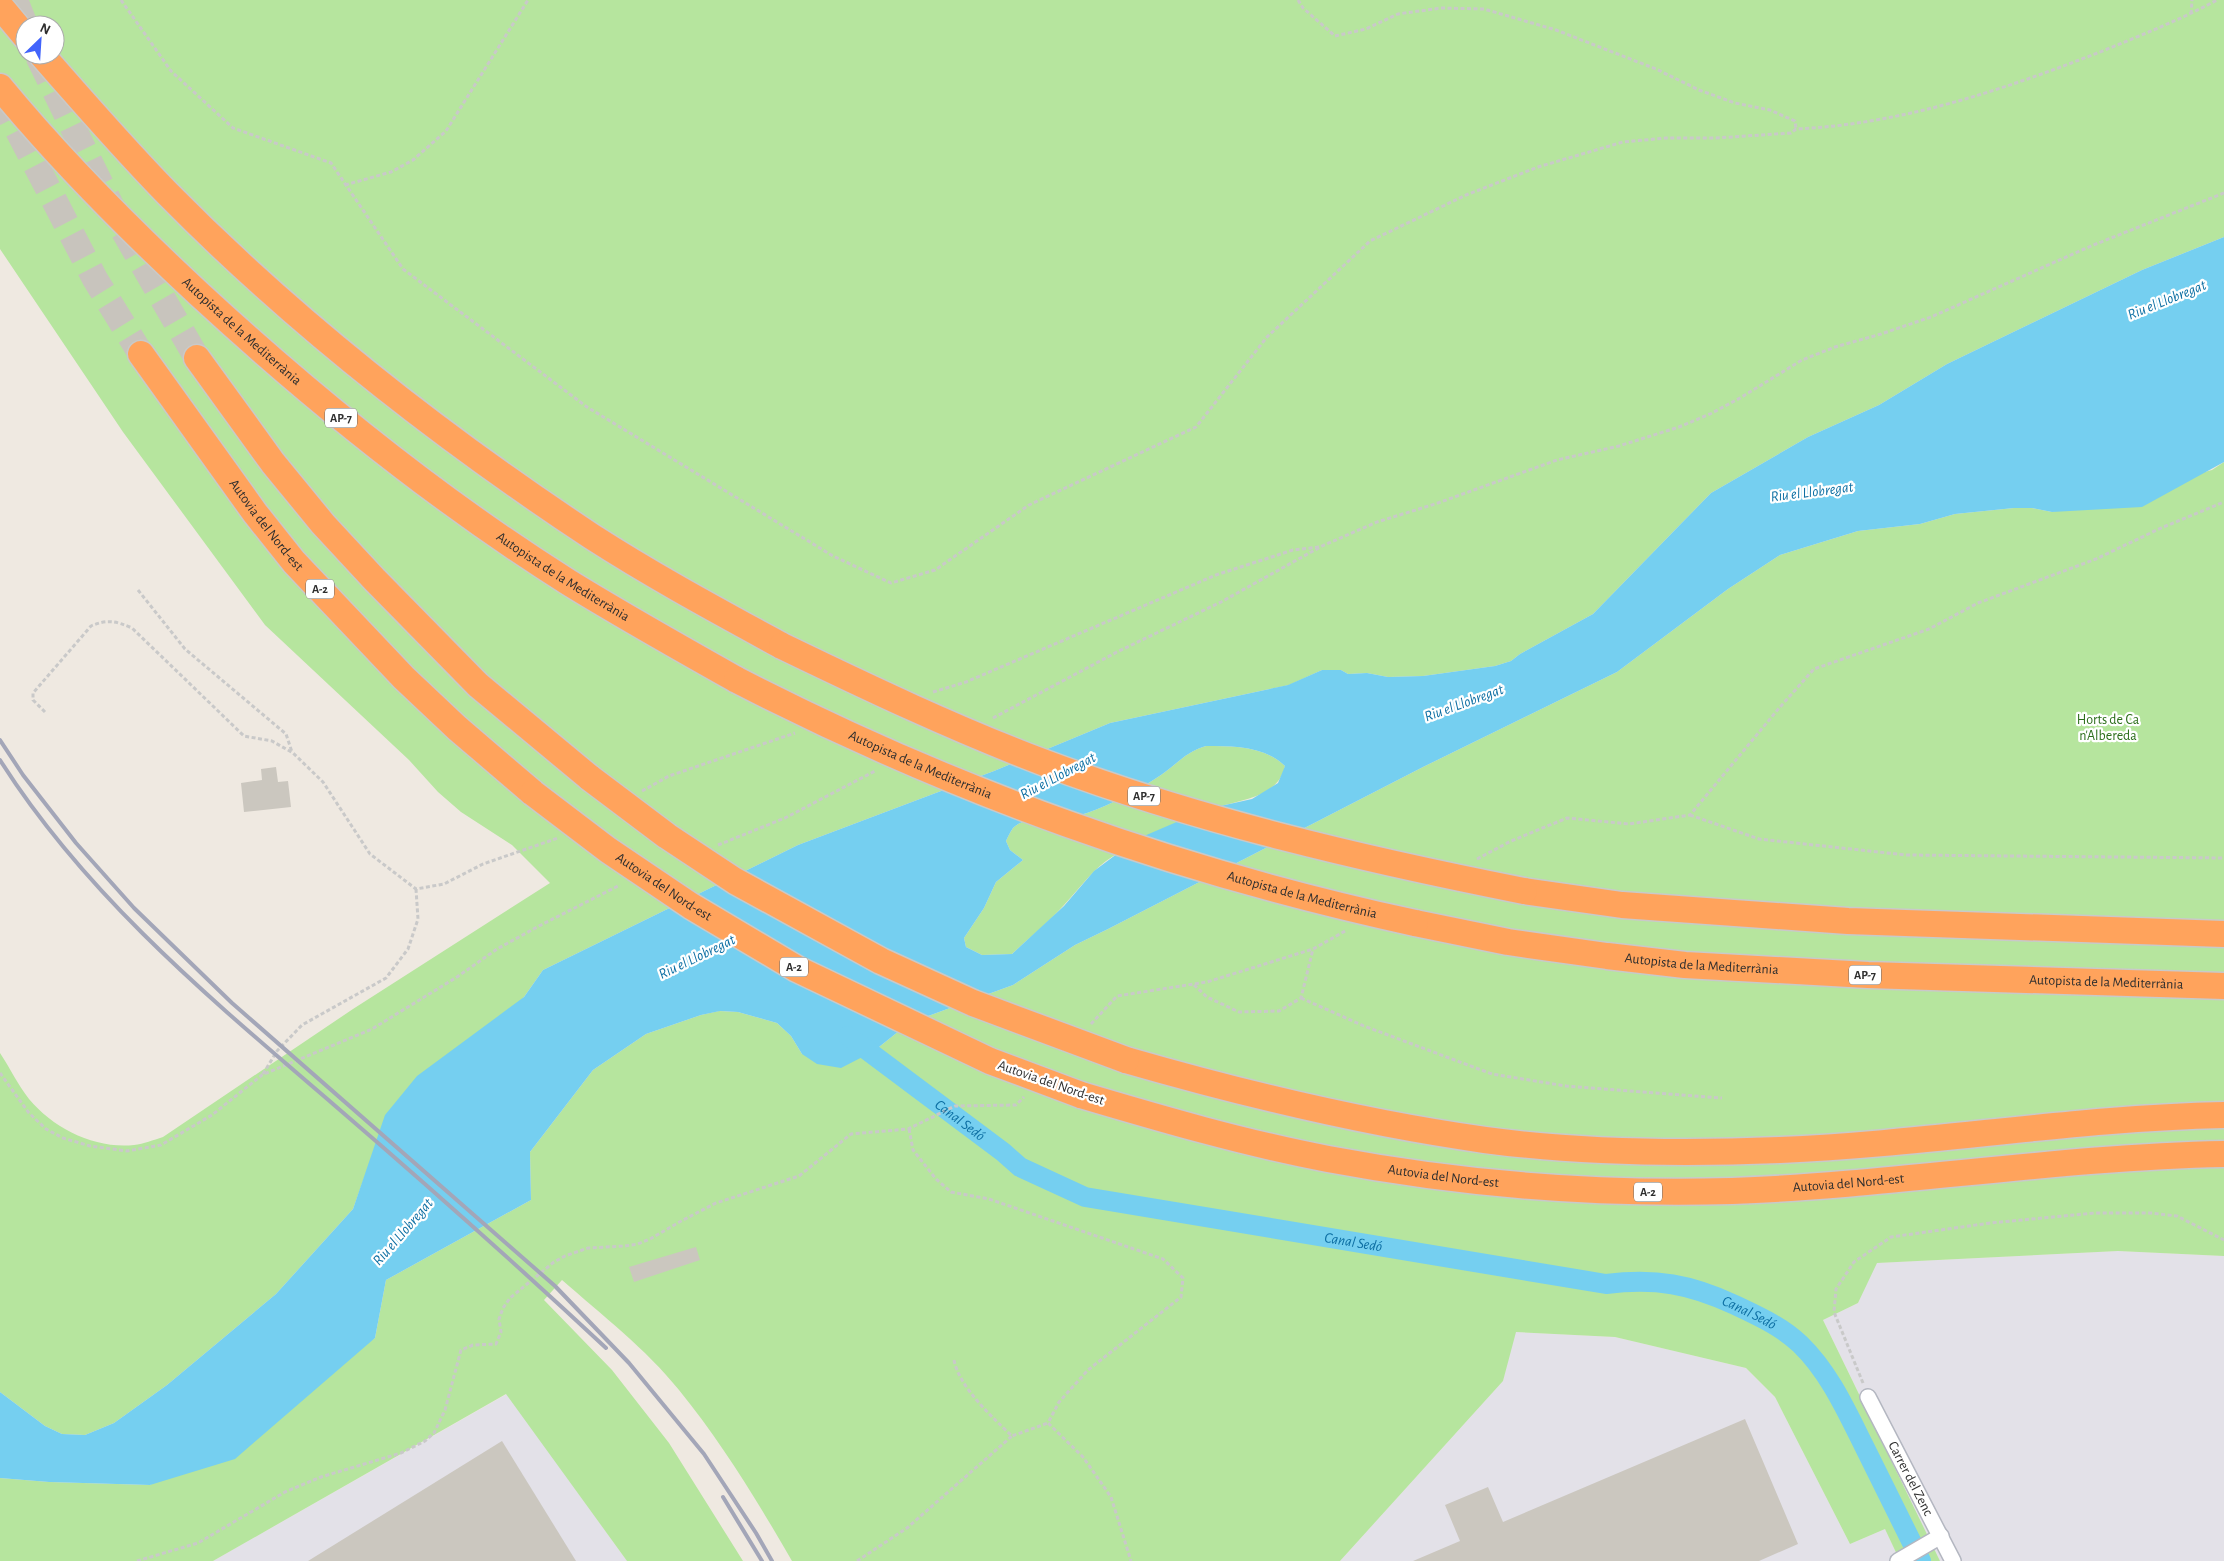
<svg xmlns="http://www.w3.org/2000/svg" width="2224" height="1561" font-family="'Alegreya Sans',sans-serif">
	<rect width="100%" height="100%" fill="#efe9e1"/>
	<!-- industrial -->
	<g fill="#e3e1e8">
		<path d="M 2118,1251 L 2224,1256 L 2224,1561 L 1940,1561 L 1823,1320 L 1858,1303 L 1876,1263 Z"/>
		<path d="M 1515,1332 L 1615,1337 L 1746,1368 L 1775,1397 L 1850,1544 L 1885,1529 L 1900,1561 L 1340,1561 L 1503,1381 Z"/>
		<path d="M 507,1394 L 627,1561 L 213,1561 Z"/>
	</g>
	<!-- green -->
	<g fill="#b6e59e" fill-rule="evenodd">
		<path d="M 0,0 L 2224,0 L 2224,237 L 2142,270 L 1947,364 L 1879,405 L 1808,437 L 1711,493 L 1593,614 L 1520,654 L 1511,661 L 1495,666 L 1423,676 L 1388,677 L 1367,673 L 1348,674 L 1341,670 L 1322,670 L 1289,685 L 1110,723 L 994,771 L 798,845 L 543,970 L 524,997 L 368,1167 L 353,1209 L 276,1294 L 167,1385 L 114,1423 L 85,1435 L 62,1434 L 45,1426 L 0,1392 L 0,1053 C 10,1068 18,1085 29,1099 C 54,1129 95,1149 134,1145 C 144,1144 153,1140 163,1137 L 353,1009 L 550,883 L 512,845 L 461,812 L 438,792 L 409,760 L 265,625 L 123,432 L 0,249 ZM 25,25 L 55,25 L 55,55 L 25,55 Z"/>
		<path d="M 2224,462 L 2224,1256 L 2118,1251 L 1877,1263 L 1858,1303 L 1823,1320 L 1940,1561 L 1900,1561 L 1885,1529 L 1850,1544 L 1775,1397 L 1746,1368 L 1615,1337 L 1516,1332 L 1503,1381 L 1340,1561 L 792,1561 C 758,1502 722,1443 679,1390 C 646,1349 602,1315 562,1280 L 544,1300 L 612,1370 L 669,1443 L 743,1561 L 627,1561 L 506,1394 L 213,1561 L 0,1561 L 0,1478 L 49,1482 L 150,1485 L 375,1338 L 386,1280 L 531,1200 L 530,1152 L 593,1070 L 646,1034 L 701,1015 L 719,1011 L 738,1012 L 777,1023 L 791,1036 L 802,1054 L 857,1058 L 874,1051 L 909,1023 L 1013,985 L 1075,945 L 1108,929 L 1423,767 L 1617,672 L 1728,589 L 1780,555 L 1858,531 L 1920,524 L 1955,514 L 2014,508 L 2032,508 L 2052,512 L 2212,470 Z"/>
		<path d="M 1206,746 C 1233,746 1264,746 1285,766 C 1277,802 1232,799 1205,812 C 1171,827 1136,839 1106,861 C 1090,873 1078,890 1064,905 C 1048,923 1029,938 1012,954 L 982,955 L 966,947 L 964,938 L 984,908 L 996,882 L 1023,860 L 1010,850 L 1006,841 C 1008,837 1010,832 1013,828 C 1026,814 1068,819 1087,813 C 1112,804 1139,790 1161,775 C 1177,764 1187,751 1206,746 Z"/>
	</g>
	<!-- water -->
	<path fill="#75cff0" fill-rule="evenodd" d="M 2224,237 L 2224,462 L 2142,507 L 2052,512 L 2032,508 L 2014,508 L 1955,514 L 1920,524 L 1858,531 L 1780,555 L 1728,589 L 1617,672 L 1423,767 L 1108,929 L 1075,945 L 1013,985 L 909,1023 L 874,1051 L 841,1068 L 817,1064 L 802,1054 L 791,1036 L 777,1023 L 738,1012 L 720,1011 L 701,1015 L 646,1034 L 593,1070 L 530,1152 L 531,1200 L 386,1280 L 375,1338 L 235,1459 L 150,1485 L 49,1482 L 0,1478 L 0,1392 L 45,1426 L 62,1434 L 85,1435 L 114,1423 L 167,1385 L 276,1294 L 353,1209 L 385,1115 L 417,1076 L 524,997 L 543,970 L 798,845 L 994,771 L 1110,723 L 1288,685 L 1322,670 L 1341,670 L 1348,674 L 1367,673 L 1388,677 L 1423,676 L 1495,666 L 1511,661 L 1520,654 L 1593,614 L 1711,493 L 1808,437 L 1879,405 L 1947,364 L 2142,270 ZM 1206,746 C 1233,746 1264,746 1285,766 L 1278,783 L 1252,799 L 1207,809 L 1137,839 L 1094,871 L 1064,906 L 1012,954 L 982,955 L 966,947 L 964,938 L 984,908 L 996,882 L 1023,860 L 1010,850 L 1006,841 C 1008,837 1010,832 1013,828 C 1026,814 1068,819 1087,813 C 1112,804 1139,790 1161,775 C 1177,764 1187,751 1206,746 Z"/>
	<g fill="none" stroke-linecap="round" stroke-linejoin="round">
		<!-- canal -->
		<path stroke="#75cff0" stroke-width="20" id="s1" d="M 848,1036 L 1003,1152 L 1020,1167 L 1085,1197 L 1606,1284 C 1656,1278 1690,1284 1735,1305 C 1758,1316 1781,1326 1800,1344 C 1829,1372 1846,1410 1864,1446 C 1883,1484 1902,1523 1921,1561"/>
	</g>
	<!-- building -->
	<g fill="#cbc7bf">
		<path d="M 276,767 L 278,782 L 288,781 L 291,807 L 244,812 L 241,783 L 262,780 L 261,769 Z"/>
		<path d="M 696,1247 L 700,1260 L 634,1282 L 629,1267 Z"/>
		<path d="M 1745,1419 L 1798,1544 L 1759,1561 L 1413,1561 L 1460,1541 L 1445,1505 L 1488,1487 L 1503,1522 Z"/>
		<path d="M 502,1441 L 576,1561 L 308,1561 Z"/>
	</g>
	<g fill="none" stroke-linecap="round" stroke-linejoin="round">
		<!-- motorway-tunnel -->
		<g stroke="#c8c4bd" stroke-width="26" stroke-dasharray="26 13" stroke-linecap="butt">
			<path d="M 15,0 L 25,25"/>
			<path d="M 38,56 L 122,228 L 197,358"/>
			<path d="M 0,96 L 95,279 L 141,354"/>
		</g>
		<!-- minor casing -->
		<g stroke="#b4b7c1" stroke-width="18">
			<g id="minor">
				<path id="s2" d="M 1868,1397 L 1953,1561"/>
				<path d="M 1898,1561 L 1941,1536"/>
			</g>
		</g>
		<!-- motorway casing -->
		<g stroke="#c9c9c9" stroke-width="29">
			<g id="motorway">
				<path d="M 0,6 L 25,36"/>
				<path d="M 42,55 C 83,102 124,149 167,193 C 295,323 440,436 591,536 C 653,576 718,611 782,646"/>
				<path id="s3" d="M 0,87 C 61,161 129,229 199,294 C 314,400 435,498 568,582 C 623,616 680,648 737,680"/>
				<path id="s4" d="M 141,354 L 255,513 L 294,562 L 404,678 L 457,728 L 533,793"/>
				<path d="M 197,358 L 273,463 L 323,524 L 374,579 L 478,685 L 590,778"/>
				<path d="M 1524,891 L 1622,905 L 1848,921 L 2224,934"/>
				<path id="s5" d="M 1415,923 L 1508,942 L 1607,956 L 1685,965 L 1868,975 L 2224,986"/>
				<path d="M 1126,1060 C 1244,1094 1363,1123 1485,1140 C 1582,1153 1682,1154 1780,1150 C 1928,1144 2075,1118 2224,1115"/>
				<path id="s6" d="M 1081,1095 C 1162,1119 1244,1143 1328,1159 C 1461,1184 1597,1195 1732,1191 C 1896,1185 2060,1157 2224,1154"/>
			</g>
		</g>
		<!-- path -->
		<g stroke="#c9c9c9" stroke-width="3" stroke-dasharray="4 2.5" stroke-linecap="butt">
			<path d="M 121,0 L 171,71 L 233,128 L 331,163 L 403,269 L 587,407 L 833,556 L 891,583 L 935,570 L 1029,505 L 1196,427 L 1267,337 L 1370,241 L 1466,195 L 1538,167 L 1623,142 L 1666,138 L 1716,138 L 1791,133 L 1796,129 C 1905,124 2009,88 2110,48 C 2146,33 2182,19 2217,0"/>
			<path d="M 1298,0 L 1303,8 L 1335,36 L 1366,29 L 1398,14 L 1441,8 L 1484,9 L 1556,30 L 1656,69 L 1699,90 L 1735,103 L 1770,110 L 1795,121 L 1796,129"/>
			<path d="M 2191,14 L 2192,0"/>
			<path d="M 345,185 L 391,172 L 413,160 L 446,131 L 528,0"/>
			<path d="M 138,590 L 185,649 L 286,734 L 292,752"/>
			<path d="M 933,692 L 966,682 L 1216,575 L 1293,550 L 1319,547"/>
			<path d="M 45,712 L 33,700 L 33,693 L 91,626 C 107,619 116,621 132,628 L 244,736 L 272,741 L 293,753 L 323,782 L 370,854 L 416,889 L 444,884 L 483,864 L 558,838"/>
			<path d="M 993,718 L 1117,652 L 1221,602 L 1322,546 L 1377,522 L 1435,504 L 1557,460 L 1619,446 L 1679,427 L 1710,414 L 1740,398 L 1802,360 L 1835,347 L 1881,334 L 1931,317 L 2091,246 L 2224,193"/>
			<path d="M 642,791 L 669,776 L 795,733"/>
			<path d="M 1690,815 L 1759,839 L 1906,855 L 2224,858"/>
			<path d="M 718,845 L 785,818 L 875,771"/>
			<path d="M 1477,859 L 1511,841 L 1567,818 L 1629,824 L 1690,815 L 1780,707 L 1814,669 L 1929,629 L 1978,603 L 2096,559 L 2161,528 L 2224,502"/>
			<path d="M 1194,985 L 1207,997 L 1239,1012 L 1279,1011 L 1301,998 L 1313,949"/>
			<path d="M 1301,998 L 1364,1026 L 1492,1074 L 1566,1086 L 1722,1098"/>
			<path d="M 1091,1024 L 1117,996 L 1207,982 L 1313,949 L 1347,930"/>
			<path d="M 0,1073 L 29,1113 L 46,1129 L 63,1138 L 90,1146 L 127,1151 L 161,1145 L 212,1115 L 262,1075 L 372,1029 L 457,977 L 497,949 L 539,926 L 620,885"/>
			<path d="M 263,1074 L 277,1051 L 302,1025 L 386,978 L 408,949 L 418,919 L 416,889"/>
			<path d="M 909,1129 L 913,1150 L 936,1179 L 951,1192 L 989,1199 L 1163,1259 L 1183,1278 L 1181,1297 L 1088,1370 L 1059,1402 L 1048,1423 L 1083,1457 L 1111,1497 L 1131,1561"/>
			<path d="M 954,1360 C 959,1387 992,1417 1012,1436 L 1048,1423"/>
			<path d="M 1863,1383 L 1834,1312 L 1836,1289 L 1854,1262 L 1891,1237 L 1990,1223 L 2095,1213 L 2151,1213 L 2177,1216 L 2224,1240"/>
			<path d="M 137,1561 L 198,1543 L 285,1492 L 321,1477 L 401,1453 L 425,1441 L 434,1433 L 445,1410 L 461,1350 L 473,1345 L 496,1344 L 501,1332 L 499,1319 L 503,1308 L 510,1298 L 554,1262 L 565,1256 L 588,1248 L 625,1246 L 638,1244 L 650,1239 L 683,1220 L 716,1203 L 799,1176 L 851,1134 L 908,1129 L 955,1106 L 1016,1105 L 1024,1097"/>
			<path d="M 857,1561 L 907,1528 L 1012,1436"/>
		</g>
		<!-- minor -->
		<use href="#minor" stroke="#fff" stroke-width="15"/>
		<!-- motorway -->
		<use href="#motorway" stroke="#ffa35c" stroke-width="26"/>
		<!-- rail -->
		<g stroke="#a3a6b8" stroke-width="4">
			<path d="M 0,740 L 23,775 L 76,843 L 134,908 L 232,1003 L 555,1286 L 629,1363 L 704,1454 L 756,1533 L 772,1561"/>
			<path d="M 0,760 C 86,896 212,1000 333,1104 C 426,1184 517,1265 606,1348"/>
			<path d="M 723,1497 L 762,1561"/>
		</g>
		<!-- motorway-bridge casing -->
		<g stroke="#c9c9c9" stroke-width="29" stroke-linecap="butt">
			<g id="motorway-bridge">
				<path d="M 782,646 C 869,688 955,729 1045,763 C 1200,821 1362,859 1524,891"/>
				<path id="s7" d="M 737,680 C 955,792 1175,871 1415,923"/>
				<path d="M 590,778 L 667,836 L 735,881 L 881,961 L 973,1003 L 1126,1060"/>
				<path id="s8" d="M 533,793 L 608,850 L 691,906 L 797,969 L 990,1061 L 1081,1095"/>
			</g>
		</g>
		<!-- motorway-bridge -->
		<use href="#motorway-bridge" stroke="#ffa35c" stroke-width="26"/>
	</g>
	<g text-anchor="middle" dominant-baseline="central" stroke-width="4.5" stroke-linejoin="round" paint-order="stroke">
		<!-- shield labels -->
		<g fill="#fff" stroke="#6d6d6d" stroke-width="1">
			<rect x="325" y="408.5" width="32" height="19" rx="4"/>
			<rect x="306" y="579.5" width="28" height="19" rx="4"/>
			<rect x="1128" y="786.5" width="32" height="19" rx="4"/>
			<rect x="780" y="957.5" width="28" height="19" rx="4"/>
			<rect x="1849" y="965.5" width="32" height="19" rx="4"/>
			<rect x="1634" y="1182.5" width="28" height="19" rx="4"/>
		</g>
		<g font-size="12" font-weight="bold" fill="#2e2e2e">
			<text x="341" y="418">AP-7</text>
			<text x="320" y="589">A-2</text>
			<text x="1144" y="796">AP-7</text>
			<text x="794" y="967">A-2</text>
			<text x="1865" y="975">AP-7</text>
			<text x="1648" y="1192">A-2</text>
		</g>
		<!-- street labels -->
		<g font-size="14" fill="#2e2e2e" stroke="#fff">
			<text stroke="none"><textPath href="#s3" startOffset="344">Autopista de la Mediterrània</textPath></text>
			<text stroke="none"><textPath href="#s4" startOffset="212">Autovia del Nord-est</textPath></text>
			<text stroke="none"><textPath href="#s3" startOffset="749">Autopista de la Mediterrània</textPath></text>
			<text stroke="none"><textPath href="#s7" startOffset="202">Autopista de la Mediterrània</textPath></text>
			<text stroke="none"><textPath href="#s8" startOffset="161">Autovia del Nord-est</textPath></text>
			<text stroke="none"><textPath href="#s7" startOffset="606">Autopista de la Mediterrània</textPath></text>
			<text stroke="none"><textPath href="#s5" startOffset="290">Autopista de la Mediterrània</textPath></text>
			<text stroke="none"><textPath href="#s5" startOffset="695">Autopista de la Mediterrània</textPath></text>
			<text transform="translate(1051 1083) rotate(19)">Autovia del Nord-est</text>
			<text stroke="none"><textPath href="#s6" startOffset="372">Autovia del Nord-est</textPath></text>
			<text stroke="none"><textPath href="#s6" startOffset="778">Autovia del Nord-est</textPath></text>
			<text stroke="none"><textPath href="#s2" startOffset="92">Carrer del Zenc</textPath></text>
		</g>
		<!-- park labels -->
		<g font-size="14" fill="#2c6e1b" stroke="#fff">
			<text x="2108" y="720">Horts de Ca<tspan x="2108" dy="16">n'Albereda</tspan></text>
		</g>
		<!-- water labels -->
		<g font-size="15" font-style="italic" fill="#0d6fa3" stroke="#fff">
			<text transform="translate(2167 300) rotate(-22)">Riu el Llobregat</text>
			<text transform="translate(1812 492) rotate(-7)">Riu el Llobregat</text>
			<text transform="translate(1464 703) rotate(-20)">Riu el Llobregat</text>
			<text transform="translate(1058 776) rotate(-28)">Riu el Llobregat</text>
			<text transform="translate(697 957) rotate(-26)">Riu el Llobregat</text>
			<text stroke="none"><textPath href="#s1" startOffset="140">Canal Sedó</textPath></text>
			<text transform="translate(403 1232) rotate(-49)">Riu el Llobregat</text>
			<text stroke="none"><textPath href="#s1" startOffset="560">Canal Sedó</textPath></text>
			<text stroke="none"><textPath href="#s1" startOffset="965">Canal Sedó</textPath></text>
		</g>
	</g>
	<!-- north arrow -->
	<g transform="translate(40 40) rotate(25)"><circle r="24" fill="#ffffff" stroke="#ababab"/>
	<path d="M0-4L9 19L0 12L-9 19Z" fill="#4264fb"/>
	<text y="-8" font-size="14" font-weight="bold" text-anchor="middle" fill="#2e2e2e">N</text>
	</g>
</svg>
